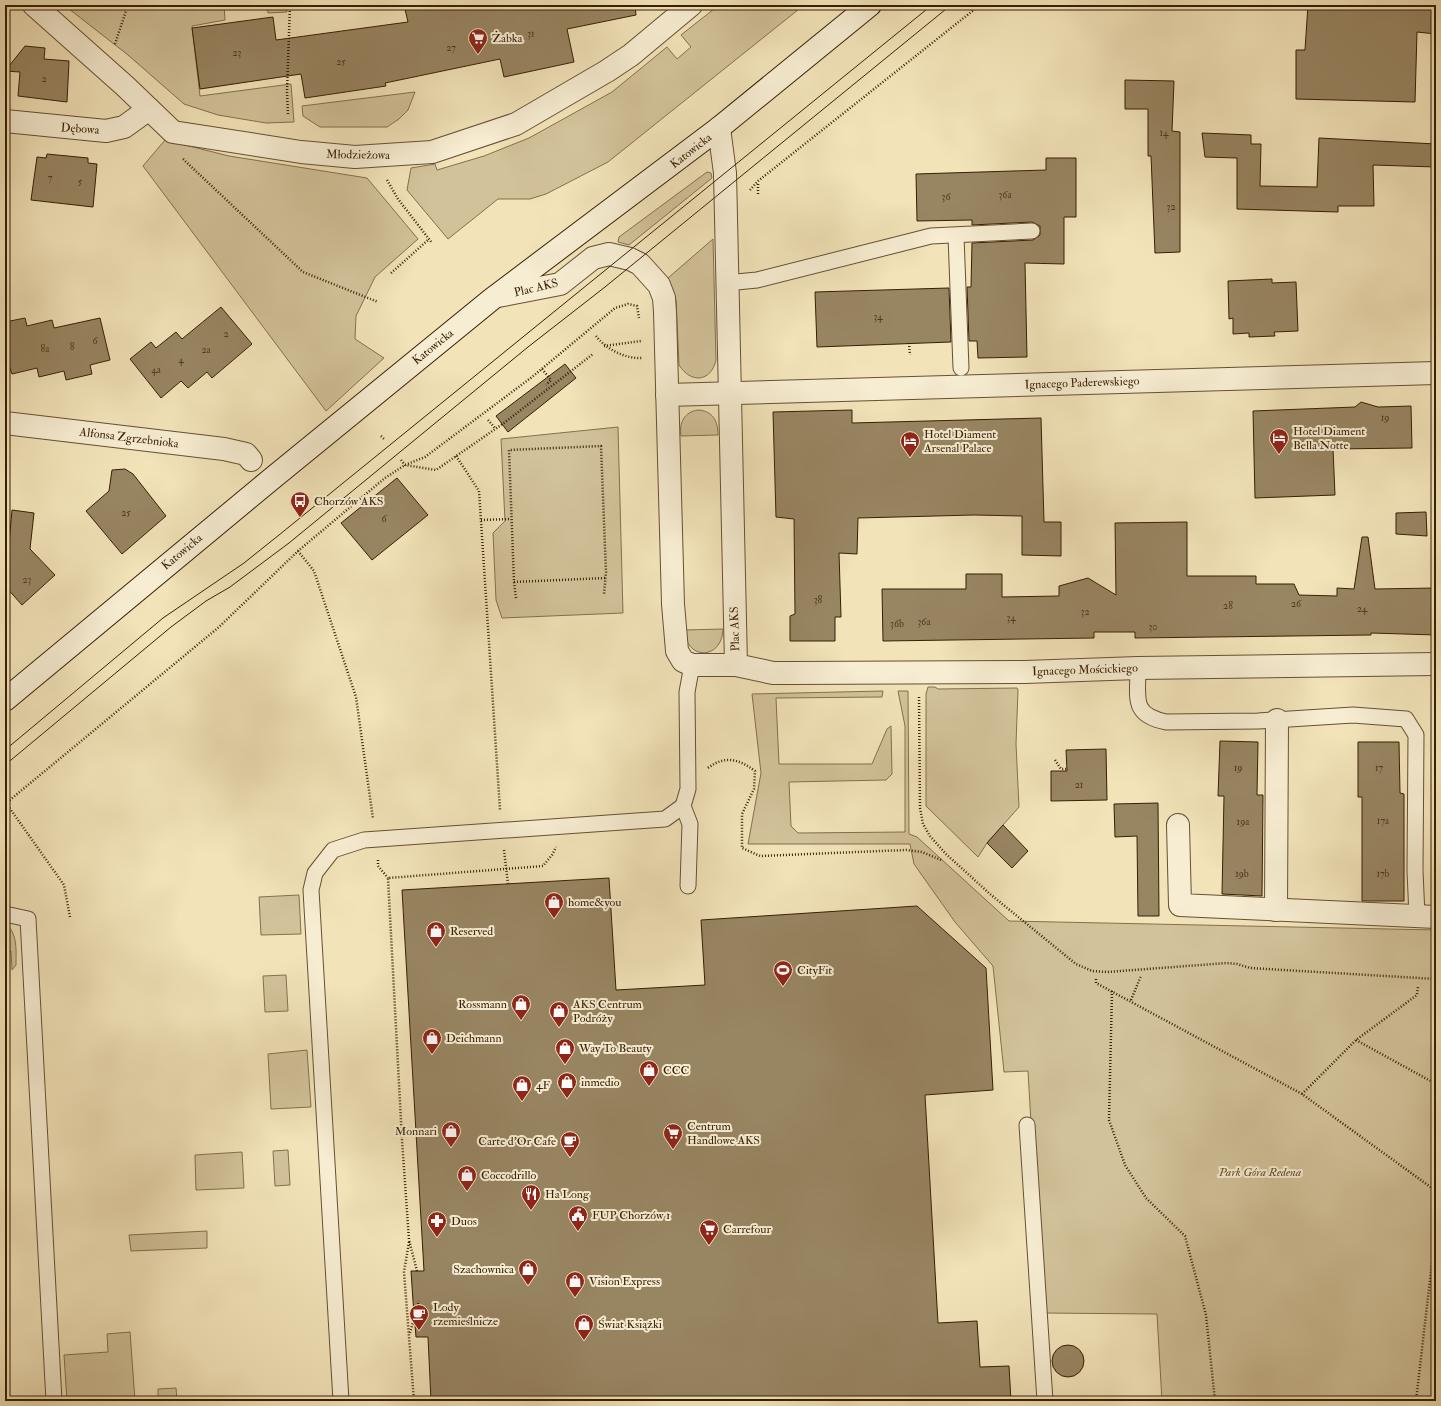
<svg xmlns="http://www.w3.org/2000/svg" width="1441" height="1406" font-family="'IM FELL Double Pica',serif">
	<rect width="100%" height="100%" fill="#f2e3b9"/>
	<filter id="stains"><feTurbulence type="fractalNoise" baseFrequency=".005" numOctaves="4"/><feColorMatrix values="0 0 0 0 .2 0 0 0 0 .09 0 0 0 0 .02 0 0 0 .5 -.17"/></filter>
	<radialGradient id="worn" r=".72"><stop offset=".6" stop-color="#630" stop-opacity="0"/><stop offset="1" stop-color="#630" stop-opacity=".3"/></radialGradient>
	<!-- green -->
	<g fill="#d2c29a" stroke="#84704f">
		<path d="M 64,5 L 224,5 L 225,20 L 192,26 L 200,96 L 291,84 L 294,122 L 266,123 L 218,115 L 184,104 L 128,55 Z"/>
		<path d="M 267,5 L 286,5 L 287,12 L 268,13 Z"/>
		<path d="M 719,5 L 804,5 L 608,162 L 546,194 L 530,199 L 498,199 L 448,239 L 407,190 L 411,168 L 435,164 L 437,170 L 484,156 L 529,138 L 612,92 L 667,47 L 677,59 L 691,47 L 681,35 Z"/>
		<path d="M 415,92 L 408,110 L 399,119 L 387,127 L 320,127 L 303,116 L 302,106 Z"/>
		<path d="M 165,140 L 229,156 L 367,178 L 418,239 L 375,277 L 356,316 L 355,339 L 384,358 L 326,411 L 143,166 Z"/>
		<path d="M 707,172 L 711,173 L 712,178 L 629,245 L 618,242 L 619,237 Z"/>
		<path d="M 713,239 L 716,360 C 711,382 691,384 679,365 L 676,300 L 668,278 Z"/>
		<path d="M 698,410 C 713,411 718,421 718,435 L 681,436 C 679,423 684,412 698,410 Z"/>
		<path d="M 618,427 L 623,613 L 502,618 L 496,600 L 493,533 L 505,521 L 501,439 Z"/>
		<path d="M 723,629 C 722,661 685,660 685,630 Z"/>
		<path d="M 928,687 L 935,687 L 938,689 L 1017,688 L 1018,690 L 1016,744 L 1019,807 L 987,843 L 978,857 L 926,806 L 926,694 Z"/>
		<path d="M 883,691 L 882,697 L 776,698 L 779,764 L 872,764 L 887,729 L 891,726 L 892,774 L 886,780 L 789,782 L 791,826 L 798,833 L 905,832 L 905,726 L 898,691 L 908,691 L 909,834 L 917,837 L 1009,921 L 1436,930 L 1436,1401 L 1162,1401 L 1157,1314 L 1042,1313 L 1028,1071 L 1004,1072 L 993,966 L 955,922 L 914,864 L 910,844 L 748,844 L 761,773 L 752,694 Z"/>
		<path d="M 299,895 L 301,934 L 261,935 L 259,897 Z"/>
		<path d="M 5,924 C 18,932 16,951 16,965 L 12,970 L 11,951 L 5,951 Z"/>
		<path d="M 286,975 L 288,1011 L 265,1012 L 263,976 Z"/>
		<path d="M 307,1050 L 311,1107 L 271,1109 L 268,1054 Z"/>
		<path d="M 288,1150 L 290,1185 L 275,1186 L 273,1151 Z"/>
		<path d="M 242,1152 L 244,1188 L 196,1190 L 195,1155 Z"/>
		<path d="M 207,1231 L 207,1248 L 131,1251 L 129,1235 Z"/>
		<path d="M 130,1332 L 135,1401 L 67,1401 L 64,1355 L 108,1352 L 107,1334 Z"/>
		<path d="M 176,1388 L 177,1401 L 158,1401 L 158,1389 Z"/>
	</g>
	<!-- building -->
	<g fill="#988562" stroke="#371f04">
		<path d="M 404,5 L 635,5 L 636,15 L 567,29 L 574,62 L 504,77 L 500,59 L 385,83 L 386,86 L 305,98 L 301,74 L 200,89 L 192,28 L 273,17 L 276,40 L 408,22 Z"/>
		<path d="M 1308,5 L 1436,5 L 1436,34 L 1417,32 L 1415,102 L 1296,99 L 1296,50 L 1305,50 Z"/>
		<path d="M 25,46 L 45,48 L 44,59 L 69,61 L 67,102 L 18,96 L 20,72 L 5,71 Z"/>
		<path d="M 1125,80 L 1174,81 L 1172,131 L 1180,132 L 1180,252 L 1155,253 L 1151,156 L 1148,156 L 1148,109 L 1125,109 Z"/>
		<path d="M 1202,133 L 1251,135 L 1251,144 L 1261,144 L 1260,186 L 1317,187 L 1319,138 L 1436,144 L 1436,167 L 1373,165 L 1374,206 L 1338,206 L 1338,212 L 1237,209 L 1237,158 L 1205,157 Z"/>
		<path d="M 47,154 L 88,158 L 88,163 L 97,164 L 93,207 L 31,200 L 37,157 L 46,158 Z"/>
		<path d="M 1046,158 L 1076,158 L 1076,217 L 1064,217 L 1064,264 L 1025,263 L 1027,357 L 978,358 L 977,341 L 969,341 L 967,287 L 971,287 L 972,243 L 1033,240 L 1040,235 L 1040,226 L 1032,222 L 972,225 L 972,220 L 917,221 L 916,174 L 1046,170 Z"/>
		<path d="M 1272,279 L 1272,283 L 1296,282 L 1298,331 L 1274,332 L 1275,336 L 1249,337 L 1249,333 L 1233,334 L 1233,318 L 1229,319 L 1228,281 Z"/>
		<path d="M 949,288 L 951,342 L 817,347 L 815,292 Z"/>
		<path d="M 221,307 L 252,344 L 212,378 L 207,372 L 188,388 L 181,381 L 161,398 L 130,359 L 151,342 L 156,348 L 176,332 L 182,339 Z"/>
		<path d="M 25,318 L 27,326 L 52,320 L 54,328 L 100,318 L 110,360 L 90,365 L 92,374 L 66,380 L 64,371 L 39,377 L 37,368 L 12,374 L 9,366 L 5,367 L 5,322 Z"/>
		<path d="M 565,364 L 576,378 L 508,432 L 496,416 Z"/>
		<path d="M 1361,402 L 1378,407 L 1411,406 L 1412,448 L 1333,449 L 1335,495 L 1255,498 L 1253,411 L 1355,407 Z"/>
		<path d="M 852,410 L 852,423 L 1041,418 L 1044,522 L 1061,522 L 1061,556 L 1022,555 L 1022,516 L 974,515 L 858,518 L 857,554 L 839,553 L 841,617 L 835,617 L 835,641 L 790,641 L 790,616 L 795,614 L 794,519 L 776,517 L 773,412 Z"/>
		<path d="M 125,469 L 133,474 L 166,516 L 122,554 L 86,511 L 109,491 L 112,470 Z"/>
		<path d="M 397,478 L 428,515 L 372,560 L 341,523 Z"/>
		<path d="M 12,510 L 34,513 L 30,549 L 55,575 L 22,605 L 5,586 L 5,554 L 8,554 Z"/>
		<path d="M 1426,512 L 1427,536 L 1396,534 L 1396,513 Z"/>
		<path d="M 1187,522 L 1187,576 L 1256,576 L 1256,584 L 1294,584 L 1299,595 L 1337,596 L 1337,588 L 1354,589 L 1362,537 L 1368,537 L 1375,589 L 1436,588 L 1436,635 L 1371,633 L 1371,635 L 1135,638 L 1135,632 L 1094,632 L 1094,638 L 883,641 L 882,589 L 966,589 L 966,574 L 1002,574 L 1002,597 L 1059,596 L 1059,586 L 1088,578 L 1116,595 L 1115,523 Z"/>
		<path d="M 1220,741 L 1258,742 L 1257,795 L 1263,795 L 1262,896 L 1222,894 L 1224,796 L 1218,796 Z"/>
		<path d="M 1358,742 L 1399,742 L 1400,793 L 1404,794 L 1404,901 L 1362,901 L 1362,797 L 1358,797 Z"/>
		<path d="M 1106,749 L 1107,800 L 1051,801 L 1051,771 L 1067,771 L 1066,750 Z"/>
		<path d="M 1158,803 L 1159,916 L 1138,916 L 1137,836 L 1115,837 L 1114,804 Z"/>
		<path d="M 1003,825 L 1028,851 L 1012,868 L 987,843 Z"/>
		<path d="M 609,878 L 616,990 L 705,985 L 701,920 L 917,906 L 986,968 L 993,1090 L 925,1095 L 938,1323 L 977,1321 L 980,1367 L 1009,1366 L 1011,1401 L 431,1401 L 428,1337 L 416,1337 L 413,1301 L 411,1271 L 424,1271 L 402,890 Z"/>
		<circle cx="1068" cy="1361" r="16"/>
	</g>
	<g fill="none" stroke-linecap="round" stroke-linejoin="round">
		<!-- lane casing -->
		<g stroke="#665031" stroke-width="17">
			<g id="lane">
				<path d="M 956,236 L 961,368"/>
				<path d="M 726,283 L 757,280 L 931,236 L 1032,231"/>
				<path d="M 1138,668 C 1138,698 1131,715 1166,722 L 1258,721 L 1353,715 L 1406,719 L 1416,735 L 1415,871 L 1417,916"/>
				<path d="M 683,806 L 690,824 L 688,886"/>
				<path d="M 5,914 L 28,919 L 54,1401"/>
				<path d="M 1027,1125 L 1045,1401"/>
				<path d="M 341,1401 L 311,890 L 315,873 L 333,850 L 364,840 L 665,819 L 683,806 L 688,789 L 687,692 L 692,665"/>
			</g>
		</g>
		<!-- street casing -->
		<g stroke="#665031" stroke-width="24">
			<g id="street">
				<path d="M 34,5 L 125,86 L 173,132 L 301,152 L 355,157 L 432,152 L 516,124 L 607,71 L 631,55 L 691,5"/>
				<path d="M 5,121 L 106,131 L 124,127 L 149,109"/>
				<path d="M 719,128 L 725,173 L 736,665"/>
				<path d="M 498,296 L 560,284 L 593,258 L 609,254 L 630,259 L 640,264 L 659,285 L 664,298 L 665,312 L 673,604 L 677,651 L 683,661 L 692,665 L 736,665 L 773,673 L 790,673 L 1025,672 L 1138,668 L 1436,664"/>
				<path d="M 667,395 L 1436,373"/>
				<path d="M 5,423 L 224,449 L 246,454 L 251,460"/>
				<path d="M 1178,825 L 1180,905 L 1436,917"/>
				<path d="M 1276,910 L 1277,720"/>
			</g>
		</g>
		<!-- secondary casing -->
		<g stroke="#371f04" stroke-width="24">
			<path id="secondary" d="M 5,700 L 269,481 L 492,299 L 719,128 L 870,5"/>
		</g>
		<!-- path -->
		<g stroke="#371f04" stroke-width="2.5" stroke-dasharray="1 2" stroke-linecap="butt">
			<path d="M 115,44 L 128,5"/>
			<path d="M 288,114 L 287,92 L 290,5"/>
			<path d="M 183,159 L 303,272 L 378,302"/>
			<path d="M 387,180 L 398,199 L 432,243"/>
			<path d="M 750,190 L 758,181 L 980,5"/>
			<path d="M 758,194 L 758,182"/>
			<path d="M 391,273 L 429,239"/>
			<path d="M 596,336 C 606,349 625,359 642,358"/>
			<path d="M 909,343 L 910,355"/>
			<path d="M 604,346 L 641,341"/>
			<path d="M 542,369 L 551,380 L 546,385"/>
			<path d="M 488,420 L 495,428"/>
			<path d="M 381,436 L 385,440"/>
			<path d="M 456,456 L 479,491 L 500,810"/>
			<path d="M 401,460 L 405,465 L 436,470 L 504,423 L 593,354"/>
			<path d="M 481,520 L 511,519"/>
			<path d="M 298,551 L 314,571 L 356,697 L 373,819"/>
			<path d="M 514,582 L 605,578"/>
			<path d="M 516,598 L 514,582 L 509,450 L 601,446 L 606,572 L 604,594"/>
			<path d="M 919,697 L 920,808 L 923,824 L 930,836 L 946,854 L 990,894 L 1076,964 L 1092,971 L 1107,972 L 1227,963 L 1237,964 L 1250,968 L 1436,979"/>
			<path d="M 1055,760 L 1061,769 L 1067,769"/>
			<path d="M 708,768 C 725,755 739,759 755,771 L 754,789 L 742,814 L 742,848 L 760,856 L 906,850 L 922,852 L 941,860"/>
			<path d="M 6,803 L 64,885 L 70,917"/>
			<path d="M 5,804 L 219,627 L 298,551 L 385,478 L 405,465 L 425,457 L 532,377 L 615,308 L 628,304 L 637,306 L 639,318"/>
			<path d="M 504,850 L 508,884"/>
			<path d="M 378,860 L 378,866 L 388,878"/>
			<path d="M 1096,979 L 1096,983 L 1302,1094 L 1436,1191"/>
			<path d="M 1112,991 L 1109,1120 L 1125,1165 L 1146,1198 L 1185,1236 L 1206,1315 L 1215,1401"/>
			<path d="M 1131,1000 L 1141,976"/>
			<path d="M 1356,1040 L 1436,1084"/>
			<path d="M 1302,1094 L 1356,1040 L 1417,995 L 1418,986"/>
			<path d="M 409,1242 L 404,1272 L 414,1401"/>
			<path d="M 417,1271 L 409,1240 L 402,1140 L 388,878 L 543,866 L 552,855 L 556,847"/>
			<path d="M 410,1333 L 419,1301"/>
			<path d="M 1416,1401 L 1436,1228"/>
		</g>
		<!-- lane -->
		<use href="#lane" stroke="#f7edd2" stroke-width="15"/>
		<!-- street -->
		<use href="#street" stroke="#f7edd2" stroke-width="22"/>
		<!-- secondary -->
		<use href="#secondary" stroke="#f7edd2" stroke-width="22"/>
		<!-- tram -->
		<g stroke="#371f04" stroke-width="1">
			<path d="M 5,750 L 163,618 L 244,563 L 279,535 L 932,5"/>
			<path d="M 5,765 L 171,627 L 206,601 L 230,587 L 289,543 L 528,347 L 605,287 L 951,5"/>
		</g>
	</g>
	<!-- icons -->
	<defs>
		<g id="supermarket-pin" transform="scale(1)"><path d="M0 17L-7.5 6A9.5 9.5 0 1 1 7.5 6Z" fill="#8f2418" stroke="#f7edd2"/><path d="M-6-5.5h2.5l.6 2H6L4.5 2H-2.5L-4.4-4H-6ZM-1.5 3.2a1.3 1.3 0 1 0 .1 0ZM3 3.2a1.3 1.3 0 1 0 .1 0Z" fill="#fff"/></g>
		<g id="hotel-pin" transform="scale(1)"><path d="M0 17L-7.5 6A9.5 9.5 0 1 1 7.5 6Z" fill="#8f2418" stroke="#f7edd2"/><path d="M-6-4.5h1.5V1H6V5H4.5V3h-9V5H-6ZM-4 0a1.8 1.8 0 1 1 3.6 0ZM.5 0V-2.5h3Q6-2.5 6 0Z" fill="#fff"/></g>
		<g id="bus-pin" transform="scale(1)"><path d="M0 17L-7.5 6A9.5 9.5 0 1 1 7.5 6Z" fill="#8f2418" stroke="#f7edd2"/><path d="M-5-6H5V4H4V6H2V4H-2V6H-4V4H-5ZM-3.5-4V0h7V-4ZM-3.5 1.2v1.5H-2V1.2ZM2 1.2v1.5H3.5V1.2Z" fill="#fff"/></g>
		<g id="shop-pin" transform="scale(1)"><path d="M0 17L-7.5 6A9.5 9.5 0 1 1 7.5 6Z" fill="#8f2418" stroke="#f7edd2"/><path d="M-5-2.5h2.3a2.7 3.5 0 0 1 5.4 0H5L5.5 6h-11ZM-1.5-2.5h3a1.5 2.3 0 0 0-3 0Z" fill="#fff"/></g>
		<g id="stadium-pin" transform="scale(1)"><path d="M0 17L-7.5 6A9.5 9.5 0 1 1 7.5 6Z" fill="#8f2418" stroke="#f7edd2"/><path d="M0-5a6.5 5 0 1 0 0 10a6.5 5 0 1 0 0-10ZM-3.5-1.8h7v3.6h-7Z" fill="#fff"/></g>
		<g id="cafe-pin" transform="scale(1)"><path d="M0 17L-7.5 6A9.5 9.5 0 1 1 7.5 6Z" fill="#8f2418" stroke="#f7edd2"/><path d="M-5.5-4.5H6V0H3Q3 3.5 0 3.5H-2.5Q-5.5 3.5-5.5 0ZM3-3.2v2h1.7v-2ZM-6 4.5H4V6H-6Z" fill="#fff"/></g>
		<g id="restaurant-pin" transform="scale(1)"><path d="M0 17L-7.5 6A9.5 9.5 0 1 1 7.5 6Z" fill="#8f2418" stroke="#f7edd2"/><path d="M-5-6h1v4h1v-4h1v4h1v-4h1v5L-1.5 .5V6h-2V.5L-5-1ZM5-6V6H3V1.5H1.5Q1.5-4 5-6Z" fill="#fff"/></g>
		<g id="civic-pin" transform="scale(1)"><path d="M0 17L-7.5 6A9.5 9.5 0 1 1 7.5 6Z" fill="#8f2418" stroke="#f7edd2"/><path d="M-.6-6.5H3V-4.5H.6V-3L4-1V1h2V6H-6V1h2V-1L-.6-3ZM-1.2 2.5V6h2.4V2.5Z" fill="#fff"/></g>
		<g id="pharmacy-pin" transform="scale(1)"><path d="M0 17L-7.5 6A9.5 9.5 0 1 1 7.5 6Z" fill="#8f2418" stroke="#f7edd2"/><path d="M-2-6h4v4h4v4h-4v4h-4v-4h-4v-4h4Z" fill="#fff"/></g>
	</defs>
	<g fill-rule="evenodd">
		<use href="#supermarket-pin" x="478" y="38"/>
		<use href="#hotel-pin" x="1279" y="438"/>
		<use href="#hotel-pin" x="910" y="441"/>
		<use href="#bus-pin" x="300" y="501"/>
		<use href="#shop-pin" x="554" y="902"/>
		<use href="#shop-pin" x="436" y="931"/>
		<use href="#stadium-pin" x="783" y="970"/>
		<use href="#shop-pin" x="521" y="1004"/>
		<use href="#shop-pin" x="559" y="1011"/>
		<use href="#shop-pin" x="432" y="1038"/>
		<use href="#shop-pin" x="565" y="1048"/>
		<use href="#shop-pin" x="649" y="1070"/>
		<use href="#shop-pin" x="567" y="1082"/>
		<use href="#shop-pin" x="522" y="1085"/>
		<use href="#shop-pin" x="451" y="1131"/>
		<use href="#supermarket-pin" x="673" y="1133"/>
		<use href="#cafe-pin" x="570" y="1141"/>
		<use href="#shop-pin" x="467" y="1175"/>
		<use href="#restaurant-pin" x="531" y="1194"/>
		<use href="#civic-pin" x="578" y="1215"/>
		<use href="#pharmacy-pin" x="437" y="1221"/>
		<use href="#supermarket-pin" x="709" y="1229"/>
		<use href="#shop-pin" x="528" y="1269"/>
		<use href="#shop-pin" x="575" y="1281"/>
		<use href="#cafe-pin" x="419" y="1314"/>
		<use href="#shop-pin" x="584" y="1324"/>
	</g>
	<g text-anchor="middle" dominant-baseline="central" stroke-width="4" stroke-linejoin="round" paint-order="stroke">
		<!-- number labels -->
		<g font-size="10" fill="#4f381c">
			<text x="531" y="34">31</text>
			<text x="451" y="48">27</text>
			<text x="237" y="53">23</text>
			<text x="341" y="62">25</text>
			<text x="44" y="79">2</text>
			<text x="1164" y="133">14</text>
			<text x="50" y="178">7</text>
			<text x="80" y="182">5</text>
			<text x="1005" y="195">36a</text>
			<text x="946" y="197">36</text>
			<text x="1171" y="207">32</text>
			<text x="878" y="317">34</text>
			<text x="226" y="334">2</text>
			<text x="95" y="341">6</text>
			<text x="72" y="347">8</text>
			<text x="45" y="349">8a</text>
			<text x="206" y="350">2a</text>
			<text x="181" y="360">4</text>
			<text x="156" y="370">4a</text>
			<text x="1385" y="418">19</text>
			<text x="126" y="513">25</text>
			<text x="384" y="519">6</text>
			<text x="27" y="580">23</text>
			<text x="818" y="600">38</text>
			<text x="1296" y="604">26</text>
			<text x="1228" y="606">28</text>
			<text x="1362" y="609">24</text>
			<text x="1085" y="612">32</text>
			<text x="1011" y="618">34</text>
			<text x="924" y="622">36a</text>
			<text x="897" y="624">36b</text>
			<text x="1153" y="627">30</text>
			<text x="1238" y="768">19</text>
			<text x="1379" y="768">17</text>
			<text x="1079" y="785">21</text>
			<text x="1383" y="821">17a</text>
			<text x="1243" y="822">19a</text>
			<text x="1242" y="874">19b</text>
			<text x="1383" y="874">17b</text>
		</g>
		<!-- poi labels -->
		<g font-size="12" fill="#371f04" stroke="#f7edd2" text-anchor="start">
			<text x="492" y="38">Żabka</text>
			<text x="1293" y="431">Hotel Diament<tspan x="1293" dy="14">Bella Notte</tspan></text>
			<text x="924" y="434">Hotel Diament<tspan x="924" dy="14">Arsenal Palace</tspan></text>
			<text x="314" y="501">Chorzów AKS</text>
			<text x="568" y="902">home&amp;you</text>
			<text x="450" y="931">Reserved</text>
			<text x="797" y="970">CityFit</text>
			<text x="507" y="1004" text-anchor="end">Rossmann</text>
			<text x="573" y="1004">AKS Centrum<tspan x="573" dy="14">Podróży</tspan></text>
			<text x="446" y="1038">Deichmann</text>
			<text x="579" y="1048">Way To Beauty</text>
			<text x="663" y="1070">CCC</text>
			<text x="581" y="1082">inmedio</text>
			<text x="536" y="1085">4F</text>
			<text x="687" y="1126">Centrum<tspan x="687" dy="14">Handlowe AKS</tspan></text>
			<text x="437" y="1131" text-anchor="end">Monnari</text>
			<text x="556" y="1141" text-anchor="end">Carte d’Or Cafe</text>
			<text x="481" y="1175">Coccodrillo</text>
			<text x="545" y="1194">Ha Long</text>
			<text x="592" y="1215">FUP Chorzów 1</text>
			<text x="451" y="1221">Duos</text>
			<text x="723" y="1229">Carrefour</text>
			<text x="514" y="1269" text-anchor="end">Szachownica</text>
			<text x="589" y="1281">Vision Express</text>
			<text x="433" y="1307">Lody<tspan x="433" dy="14">rzemieślnicze</tspan></text>
			<text x="598" y="1324">Świat Książki</text>
		</g>
		<!-- street labels -->
		<g font-size="12" fill="#371f04" stroke="#f7edd2">
			<text transform="translate(80 129) rotate(4)">Dębowa</text>
			<text transform="translate(691 151) rotate(-38)">Katowicka</text>
			<text transform="translate(358 155) rotate(1)">Młodzieżowa</text>
			<text transform="translate(536 288) rotate(-13)">Plac AKS</text>
			<text transform="translate(433 347) rotate(-39)">Katowicka</text>
			<text transform="translate(1082 383) rotate(-2)">Ignacego Paderewskiego</text>
			<text transform="translate(129 438) rotate(7)">Alfonsa Zgrzebnioka</text>
			<text transform="translate(182 552) rotate(-40)">Katowicka</text>
			<text transform="translate(735 629) rotate(-92)">Plac AKS</text>
			<text transform="translate(1085 670) rotate(-2)">Ignacego Mościckiego</text>
		</g>
		<!-- park labels -->
		<g font-size="12" font-style="italic" fill="#665031" stroke="#f7edd2">
			<text x="1260" y="1172">Park Góra Redena</text>
		</g>
	</g>
	<!-- margin -->
	<rect width="1441" height="1406" fill="none" stroke="#f2e3b9" stroke-width="20"/>
	<rect x="6" y="6" width="1429" height="1394" fill="none" stroke="#371f04" stroke-width="2"/>
	<rect x="10" y="10" width="1421" height="1386" fill="none" stroke="#371f04"/>
	<rect width="100%" height="100%" filter="url(#stains)"/>
	<rect width="100%" height="100%" fill="url(#worn)"/>
</svg>
